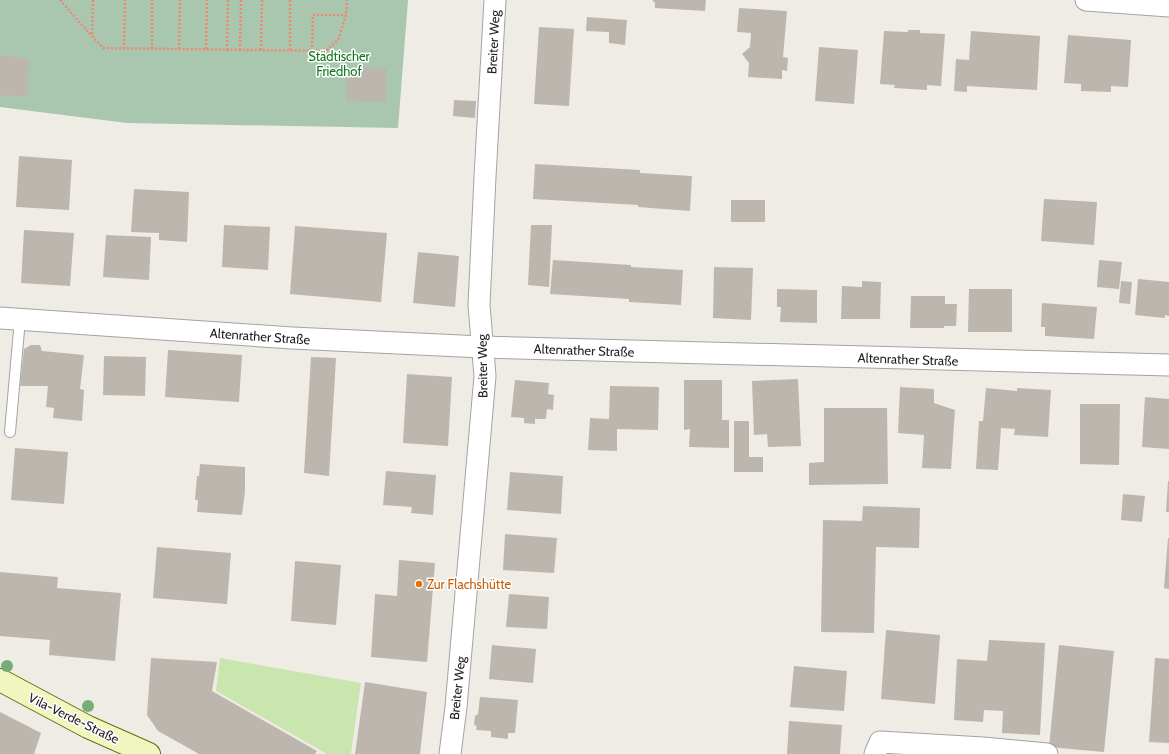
<svg xmlns="http://www.w3.org/2000/svg" width="1169" height="754" font-family="Cabin,sans-serif">
	<rect width="100%" height="100%" fill="#efece6"/>
	<!-- grass -->
	<path fill="#c9e6af" d="M 220,658 L 361,683 L 351,754 L 327,754 L 216,691 Z"/>
	<!-- cemetery -->
	<path fill="#a9c7ae" d="M 0,0 L 408,0 L 398,128 L 127,123 L 0,107 Z"/>
	<!-- building -->
	<g fill="#bcb6af">
		<path d="M 652,0 L 706,0 L 705,11 L 655,8 L 655,3 Z"/>
		<path d="M 739,8 L 787,11 L 783,57 L 788,58 L 787,71 L 782,70 L 782,79 L 748,77 L 749,63 L 742,54 L 750,47 L 751,33 L 737,32 Z"/>
		<path d="M 587,17 L 627,20 L 625,45 L 609,43 L 609,32 L 586,31 Z"/>
		<path d="M 539,27 L 574,29 L 569,106 L 534,104 Z"/>
		<path d="M 908,30 L 920,30 L 920,33 L 945,34 L 941,86 L 927,85 L 927,90 L 894,88 L 895,85 L 880,84 L 884,31 L 908,32 Z"/>
		<path d="M 971,31 L 1040,36 L 1037,90 L 967,86 L 967,92 L 954,91 L 956,59 L 969,60 Z"/>
		<path d="M 1068,35 L 1131,40 L 1128,87 L 1111,86 L 1111,92 L 1081,91 L 1081,84 L 1064,83 Z"/>
		<path d="M 819,47 L 858,50 L 854,104 L 815,101 Z"/>
		<path d="M 0,55 L 29,58 L 27,97 L 0,95 Z"/>
		<path d="M 347,67 L 387,68 L 386,102 L 346,101 Z"/>
		<path d="M 454,100 L 476,101 L 475,118 L 453,116 Z"/>
		<path d="M 19,156 L 72,160 L 69,210 L 16,207 Z"/>
		<path d="M 535,164 L 640,170 L 640,173 L 692,176 L 690,211 L 638,207 L 638,205 L 533,199 Z"/>
		<path d="M 134,189 L 189,192 L 187,242 L 159,240 L 159,233 L 131,232 Z"/>
		<path d="M 1044,199 L 1097,202 L 1094,245 L 1041,241 Z"/>
		<rect x="731" y="200" width="34" height="22"/>
		<path d="M 224,225 L 270,227 L 268,270 L 222,267 Z"/>
		<path d="M 531,225 L 552,225 L 549,287 L 528,285 Z"/>
		<path d="M 295,226 L 387,233 L 381,302 L 290,294 Z"/>
		<path d="M 24,230 L 74,233 L 70,286 L 21,283 Z"/>
		<path d="M 106,235 L 151,237 L 149,280 L 103,277 Z"/>
		<path d="M 418,252 L 459,256 L 455,307 L 413,303 Z"/>
		<path d="M 553,260 L 631,265 L 631,267 L 683,270 L 681,305 L 629,302 L 629,299 L 550,294 Z"/>
		<path d="M 1099,260 L 1122,262 L 1119,289 L 1097,287 Z"/>
		<path d="M 714,267 L 753,268 L 751,320 L 713,318 Z"/>
		<path d="M 1138,279 L 1169,282 L 1169,316 L 1165,315 L 1165,318 L 1135,315 Z"/>
		<path d="M 862,281 L 881,282 L 880,319 L 841,319 L 842,286 L 862,287 Z"/>
		<path d="M 1121,281 L 1132,282 L 1130,304 L 1119,303 Z"/>
		<path d="M 777,289 L 817,290 L 817,323 L 780,322 L 781,307 L 777,307 Z"/>
		<path d="M 969,289 L 1012,289 L 1012,332 L 968,332 Z"/>
		<path d="M 911,296 L 945,296 L 945,304 L 957,304 L 956,326 L 944,326 L 944,328 L 910,328 Z"/>
		<path d="M 1042,303 L 1097,307 L 1094,339 L 1045,336 L 1045,327 L 1041,327 Z"/>
		<path d="M 31,345 L 40,345 L 42,351 L 84,355 L 80,389 L 84,390 L 82,421 L 53,418 L 54,408 L 46,407 L 48,386 L 20,386 L 24,349 Z"/>
		<path d="M 168,350 L 242,355 L 239,402 L 165,397 Z"/>
		<path d="M 104,356 L 146,357 L 145,396 L 103,395 Z"/>
		<path d="M 311,357 L 336,358 L 329,476 L 304,473 Z"/>
		<path d="M 407,374 L 452,377 L 448,446 L 403,443 Z"/>
		<path d="M 798,379 L 801,446 L 768,447 L 767,434 L 754,435 L 752,381 Z"/>
		<path d="M 515,380 L 549,383 L 548,394 L 554,395 L 553,410 L 547,409 L 546,419 L 535,419 L 535,424 L 524,423 L 524,418 L 511,417 Z"/>
		<path d="M 684,380 L 722,380 L 722,420 L 729,420 L 729,448 L 689,447 L 690,429 L 684,430 Z"/>
		<path d="M 610,386 L 659,387 L 658,430 L 617,429 L 617,451 L 588,450 L 590,418 L 609,419 Z"/>
		<path d="M 900,387 L 934,389 L 934,403 L 955,410 L 951,469 L 922,468 L 924,435 L 898,433 Z"/>
		<path d="M 986,388 L 1017,391 L 1017,388 L 1051,390 L 1048,437 L 1014,435 L 1015,429 L 1001,428 L 998,470 L 976,469 L 979,421 L 983,421 Z"/>
		<path d="M 1145,397 L 1169,399 L 1169,449 L 1142,447 Z"/>
		<path d="M 1080,404 L 1120,404 L 1119,465 L 1080,464 Z"/>
		<path d="M 824,408 L 887,408 L 888,484 L 809,485 L 809,463 L 824,462 Z"/>
		<path d="M 734,421 L 749,421 L 749,457 L 763,457 L 763,472 L 734,472 Z"/>
		<path d="M 15,448 L 68,452 L 64,504 L 11,500 Z"/>
		<path d="M 200,464 L 245,467 L 245,491 L 242,515 L 197,512 L 198,500 L 195,500 L 197,476 L 199,476 Z"/>
		<path d="M 386,471 L 436,475 L 433,515 L 411,513 L 412,507 L 383,505 Z"/>
		<path d="M 510,472 L 563,476 L 561,514 L 507,510 Z"/>
		<path d="M 1168,481 L 1169,481 L 1169,512 L 1166,512 Z"/>
		<path d="M 1123,494 L 1145,496 L 1142,522 L 1121,520 Z"/>
		<path d="M 863,506 L 920,508 L 919,548 L 876,547 L 874,633 L 821,632 L 823,520 L 862,521 Z"/>
		<path d="M 505,534 L 557,538 L 554,573 L 503,570 Z"/>
		<path d="M 1168,538 L 1169,538 L 1169,589 L 1164,588 Z"/>
		<path d="M 157,547 L 231,553 L 227,604 L 153,598 Z"/>
		<path d="M 399,560 L 435,563 L 427,662 L 371,657 L 375,594 L 397,596 Z"/>
		<path d="M 295,561 L 341,565 L 336,625 L 291,621 Z"/>
		<path d="M 0,572 L 58,577 L 57,588 L 121,593 L 115,661 L 49,655 L 50,640 L 0,636 Z"/>
		<path d="M 509,594 L 549,597 L 547,629 L 506,627 Z"/>
		<path d="M 886,630 L 940,635 L 935,704 L 881,699 Z"/>
		<path d="M 989,640 L 1045,643 L 1040,735 L 1002,733 L 1003,711 L 984,710 L 983,722 L 954,720 L 957,659 L 987,661 Z"/>
		<path d="M 492,645 L 536,649 L 533,683 L 489,679 Z"/>
		<path d="M 1059,645 L 1114,651 L 1104,752 L 1049,747 Z"/>
		<path d="M 151,658 L 217,662 L 212,691 L 317,751 L 315,754 L 199,754 L 158,731 L 147,715 Z"/>
		<path d="M 1155,658 L 1169,659 L 1169,743 L 1149,742 Z"/>
		<path d="M 794,666 L 847,671 L 844,711 L 790,707 Z"/>
		<path d="M 365,682 L 427,692 L 420,754 L 355,754 Z"/>
		<path d="M 480,697 L 518,700 L 515,733 L 508,733 L 508,739 L 491,737 L 491,731 L 476,730 L 477,727 L 474,724 L 475,716 L 478,714 Z"/>
		<path d="M 0,712 L 41,733 L 34,754 L 0,754 Z"/>
		<path d="M 789,721 L 842,725 L 840,754 L 787,754 Z"/>
	</g>
	<g fill="none" stroke-linecap="round" stroke-linejoin="round">
		<!-- lane casing -->
		<g stroke="#a3a3a3" stroke-width="12">
			<path id="lane" d="M 10,432 L 20,319"/>
		</g>
		<!-- street casing -->
		<g stroke="#a3a3a3" stroke-width="23">
			<g id="street">
				<path d="M 1086,0 L 1169,6"/>
				<path d="M 0,318 L 292,338 L 482,347 L 1169,365"/>
				<path d="M 450,754 L 456,707 L 485,376 L 479,305 L 485,177 L 495,0"/>
				<path d="M 875,754 L 880,742 L 983,748 L 1047,754"/>
			</g>
		</g>
		<!-- secondary casing -->
		<g stroke="#63710c" stroke-width="24">
			<path id="secondary" d="M 0,680 L 88,727 L 149,754"/>
		</g>
		<!-- path -->
		<g stroke="#f18675" stroke-width="2.5" stroke-dasharray="2 2" stroke-linecap="butt">
			<path d="M 60,0 L 91,35"/>
			<path d="M 93,0 L 92,36 L 103,48 L 326,51 L 338,40 L 346,15 L 347,0"/>
			<path d="M 124,49 L 125,0"/>
			<path d="M 152,49 L 152,0"/>
			<path d="M 179,49 L 180,0"/>
			<path d="M 206,49 L 207,0"/>
			<path d="M 227,50 L 228,0"/>
			<path d="M 240,50 L 241,0"/>
			<path d="M 261,50 L 262,0"/>
			<path d="M 290,50 L 290,0"/>
			<path d="M 312,51 L 313,15 L 346,15"/>
		</g>
		<!-- lane -->
		<use href="#lane" stroke="#fff" stroke-width="10"/>
		<!-- street -->
		<use href="#street" stroke="#fff" stroke-width="21"/>
		<!-- secondary -->
		<use href="#secondary" stroke="#f1f6be" stroke-width="22"/>
	</g>
	<!-- trees -->
	<g fill="#75ac78">
		<circle cx="7" cy="666" r="6"/>
		<circle cx="88" cy="706" r="6"/>
	</g>
	<!-- markers -->
	<circle fill="#e8710a" stroke="#fff" stroke-width="1.5" cx="419" cy="584" r="4"/>
	<g text-anchor="middle" dominant-baseline="central" stroke-width="3" stroke-linejoin="round" paint-order="stroke">
		<!-- street labels -->
		<g font-size="13" fill="#1f1f1f" stroke="#fff">
			<text transform="translate(493 42) rotate(-87)">Breiter Weg</text>
			<text transform="translate(260 336) rotate(4)">Altenrather Straße</text>
			<text transform="translate(584 350) rotate(2)">Altenrather Straße</text>
			<text transform="translate(908 359) rotate(2)">Altenrather Straße</text>
			<text transform="translate(482 366) rotate(-91)">Breiter Weg</text>
			<text transform="translate(457 688) rotate(-84)">Breiter Weg</text>
			<text transform="translate(74 718) rotate(26)">Vila-Verde-Straße</text>
		</g>
		<!-- park labels -->
		<g font-size="13" fill="#12781e" stroke="#fff">
			<text x="339" y="56">Städtischer<tspan x="339" dy="15">Friedhof</tspan></text>
		</g>
		<!-- food labels -->
		<g font-size="13" fill="#c56008" stroke="#fff" text-anchor="start">
			<text x="427" y="584">Zur Flachshütte</text>
		</g>
	</g>
</svg>
